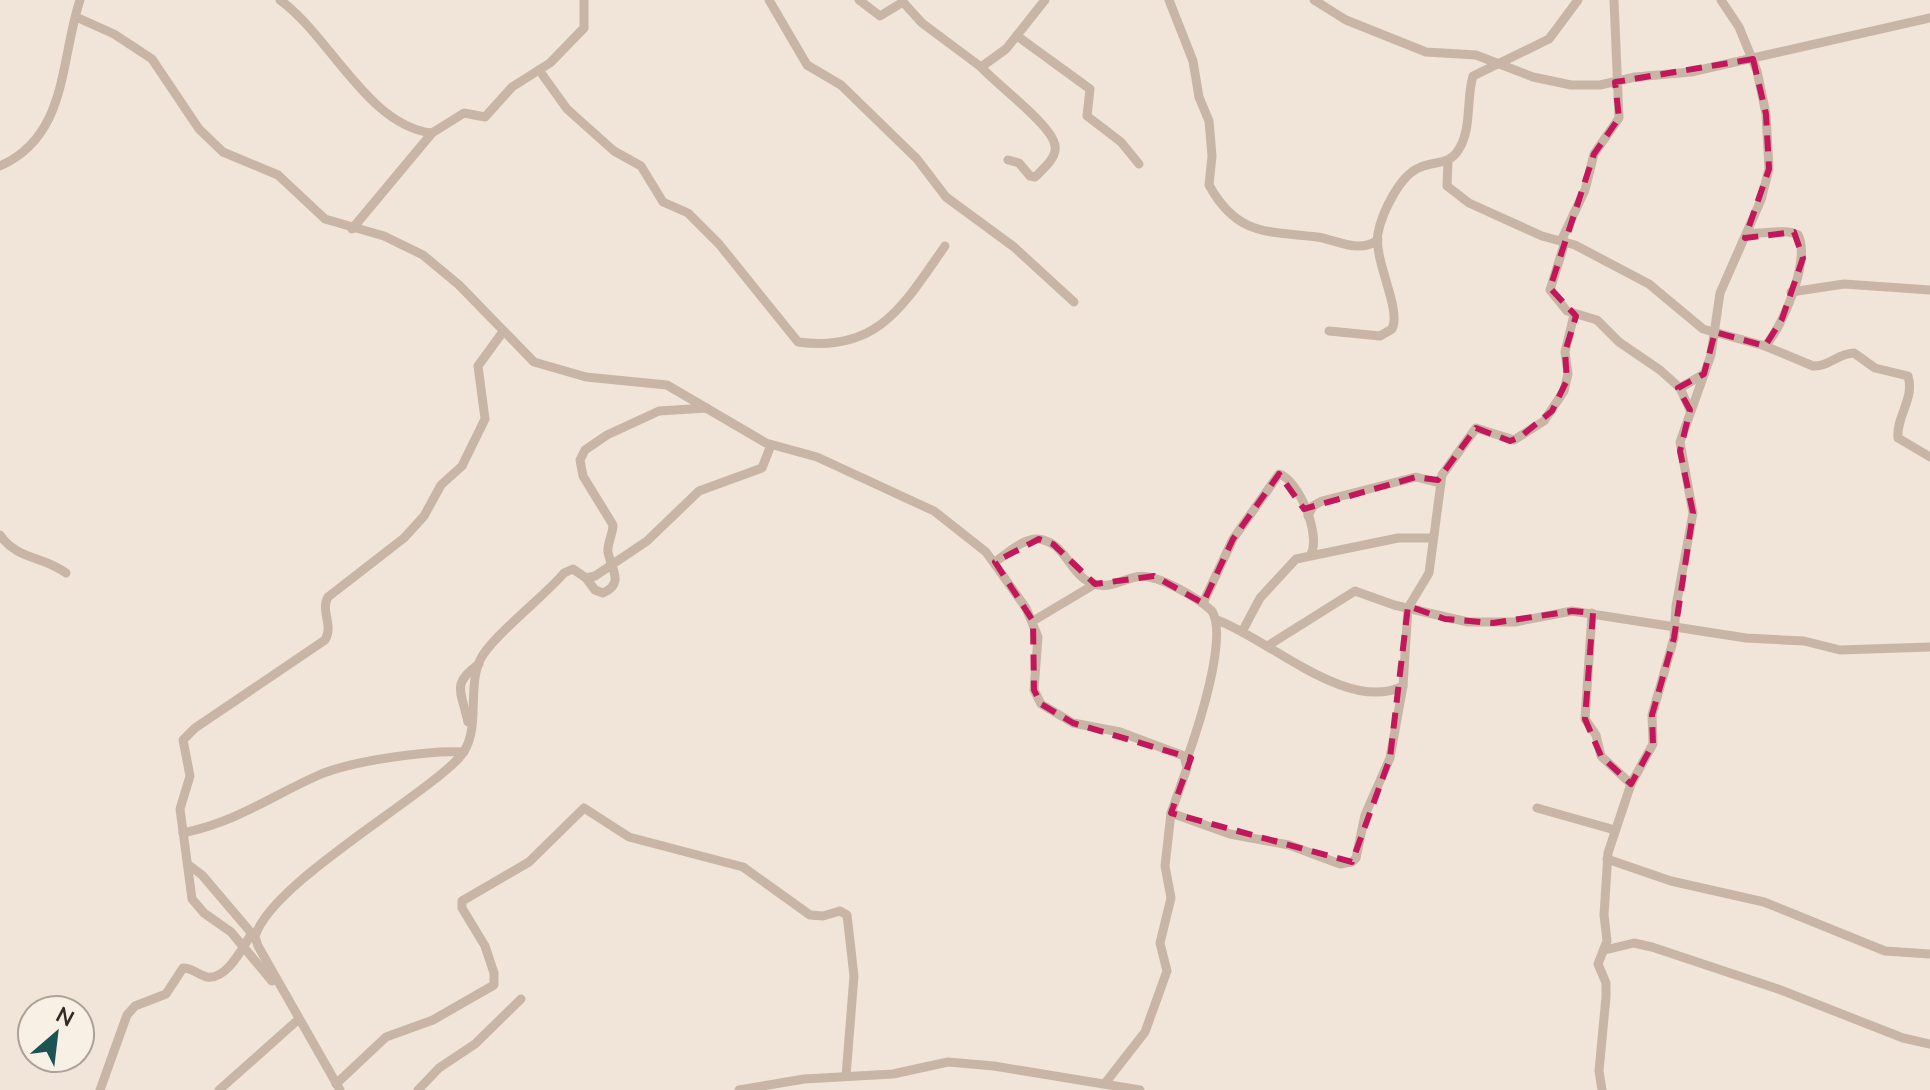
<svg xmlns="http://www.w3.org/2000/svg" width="1930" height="1090" font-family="'Nunito Sans',sans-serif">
	<rect width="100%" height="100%" fill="#f1e5d9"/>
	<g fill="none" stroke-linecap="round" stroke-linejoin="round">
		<!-- minor -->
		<g stroke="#c9b5a5" stroke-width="9">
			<path d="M 280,0 C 330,36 368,126 432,133 L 464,113 L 485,117 L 512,87 L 550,63 L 584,28 L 584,0"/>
			<path d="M 769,0 L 807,65 L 841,85 L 917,159 L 946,197 L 1014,247 L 1074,302"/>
			<path d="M 859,0 L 880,16 L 903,2 L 922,23 L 981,67 L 1006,49 L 1045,0"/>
			<path d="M 1169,0 L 1193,61 L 1199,97 L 1209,121 L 1212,156 L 1209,185 C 1237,236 1267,231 1317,237 C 1338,240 1358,254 1378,240"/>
			<path d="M 1314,0 L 1346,20 L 1426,52 L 1476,55 L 1533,77 L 1571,85 L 1600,85 L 1635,77 L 1691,72 L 1930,18"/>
			<path d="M 76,17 L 114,34 L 152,59 L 199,129 L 223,152 L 278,175 L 325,219 L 384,236 L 423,255 L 459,285 L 534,362 L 586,377 L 667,385 L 766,443 L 817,457 L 934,511 L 986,552 L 1026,608 L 1038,637 L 1034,690 L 1041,704 L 1073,723 L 1120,732 L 1184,756 L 1187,768 L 1171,813 L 1165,866 L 1171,898 L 1160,943 L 1167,971 L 1145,1032 L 1106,1082"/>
			<path d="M 1017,36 L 1090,89 L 1087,116 L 1121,142 L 1139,164"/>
			<path d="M 981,67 C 996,84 1053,126 1055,146 C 1057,158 1043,169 1035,177 L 1030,176 L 1019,163 L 1008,160"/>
			<path d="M 539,70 L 567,109 L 614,151 L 641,166 L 663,202 L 688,213 L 719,244 L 798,342 C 879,353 904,304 945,246"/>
			<path d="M 1448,161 L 1447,186 L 1469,203 L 1542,236 L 1575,245 L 1649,284 L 1703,329 L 1765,346 L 1813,366 C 1829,367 1838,353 1854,353 L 1875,368 L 1908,376 C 1915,399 1896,416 1898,438 L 1930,457"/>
			<path d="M 0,166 C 68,136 60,60 80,0"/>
			<path d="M 352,229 L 432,133"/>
			<path d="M 1747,233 C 1763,235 1785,228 1798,235 C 1811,259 1783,327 1765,346"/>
			<path d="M 1561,241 L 1585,190 L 1594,154 L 1619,118 L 1614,0"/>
			<path d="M 1565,242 L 1550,290 L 1567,311 L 1597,320 L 1619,342 L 1660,370 L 1680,388 L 1690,410"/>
			<path d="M 1791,292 L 1844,284 L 1930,290"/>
			<path d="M 1329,331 L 1380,336 L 1392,329 C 1402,309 1373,260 1378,233 C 1382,213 1400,174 1421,167 C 1435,161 1450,165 1459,149 C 1472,128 1466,99 1473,76 L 1549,39 L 1578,0"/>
			<path d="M 1680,388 L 1704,374"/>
			<path d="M 1308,516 L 1313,506 L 1322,501 L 1416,477 L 1440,483"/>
			<path d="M 0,535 C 17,560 44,556 66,573"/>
			<path d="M 995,562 C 1007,554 1023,538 1038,539 C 1067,542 1069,576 1094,584 C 1110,589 1121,580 1136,577 C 1155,572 1198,598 1212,611 C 1228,638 1198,728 1187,759"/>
			<path d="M 586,578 L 595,590 L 603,593 C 625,583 611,569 608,552 C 607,543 613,534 613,525 L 583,476 L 580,460 L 585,450 L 607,435 L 659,411 L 707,408"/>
			<path d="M 1203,603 L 1233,539 L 1279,474 C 1299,480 1321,535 1311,554"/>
			<path d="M 1592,613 L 1585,719 L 1596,735 L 1601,756 L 1631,784"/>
			<path d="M 1217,620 C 1269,639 1348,714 1403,686"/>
			<path d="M 1033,621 L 1095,584"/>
			<path d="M 1243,630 L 1260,598 L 1296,559 L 1398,538 L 1431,538"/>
			<path d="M 1269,645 L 1355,591 L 1394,605 L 1468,622 L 1515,622 L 1572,611 L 1746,638 L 1804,641 L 1840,650 L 1930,647"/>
			<path d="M 468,722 C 461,690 451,684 479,664"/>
			<path d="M 1537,808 L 1615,830"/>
			<path d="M 1171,813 L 1230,834 L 1289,845 L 1340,864 L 1352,862 L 1356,858 L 1365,815 L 1390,758 L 1403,686 L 1408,608 L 1429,573 L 1442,475 L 1476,428 L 1514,440 L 1544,421 L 1564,391 L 1568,374 L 1565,352 L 1574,315"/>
			<path d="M 183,833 C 239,821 269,797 319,775 C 351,761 429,750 464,752"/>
			<path d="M 1607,859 L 1671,881 L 1764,902 L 1885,951 L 1930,954"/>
			<path d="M 190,866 L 202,875 L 254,936"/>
			<path d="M 1605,950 L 1634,943 L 1652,947 L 1778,989 L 1903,1038 L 1930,1044"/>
			<path d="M 272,981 L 231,932 L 204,913 L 192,899 L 180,809 L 190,776 L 183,740 L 195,728 L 325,640 C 334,625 320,611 328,597 L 404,538 L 424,516 L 441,485 L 462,466 L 485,419 L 478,366 L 502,333"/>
			<path d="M 336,1084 L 386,1037 L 433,1020 L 494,985 L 494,973 L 485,946 L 462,908 L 462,901 L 529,862 L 584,808 L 629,837 L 743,867 L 810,915 L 823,916 L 840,911 L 847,915 L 854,976 L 846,1076"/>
			<path d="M 100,1090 L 127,1015 L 135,1006 L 166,994 L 183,968 C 193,968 198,975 207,977 C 227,980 243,947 252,933"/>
			<path d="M 219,1090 L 299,1019"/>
			<path d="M 340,1090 L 258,946 L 255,937 C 269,885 416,802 458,759 C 483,734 466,691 480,660 C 491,637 545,596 564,573 L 573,569 L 586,578 L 595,576 L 647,541 L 699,491 L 762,468 L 771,445"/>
			<path d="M 418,1090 L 439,1068 L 475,1044 L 521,999"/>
			<path d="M 739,1090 L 804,1079 L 893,1074 L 948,1062 L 994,1066 L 1140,1090"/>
			<path d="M 1602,1090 L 1599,1071 L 1606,997 L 1606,983 L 1598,964 L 1607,941 L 1604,915 L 1608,853 L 1631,784 L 1653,744 L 1652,715 L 1674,638 L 1676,606 L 1693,513 L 1680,442 L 1711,355 L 1720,293 L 1761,200 L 1769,169 L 1766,114 L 1757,71 L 1739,27 L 1721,0"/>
		</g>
	</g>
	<!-- marked area -->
	<path fill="none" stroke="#c2185b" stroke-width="6" stroke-dasharray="16 10" stroke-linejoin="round" d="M 1753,59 L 1766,114 L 1769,169 L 1745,238 L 1794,232 L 1803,258 L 1782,319 L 1765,346 L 1715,332 L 1704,374 L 1678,388 L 1690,410 L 1680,451 L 1693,513 L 1674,638 L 1652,715 L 1653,744 L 1631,784 L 1601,756 L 1585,719 L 1593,613 L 1572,611 L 1493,623 L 1445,619 L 1408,606 L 1390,758 L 1352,862 L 1171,813 L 1191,758 L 1073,723 L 1041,704 L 1034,690 L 1033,621 L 995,562 L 1039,539 L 1053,544 L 1095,584 L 1154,576 L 1203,603 L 1233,539 L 1279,474 L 1304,509 L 1416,477 L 1438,480 L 1476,428 L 1510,441 L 1520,437 L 1552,411 L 1567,380 L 1565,352 L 1576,316 L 1550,288 L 1594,154 L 1619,118 L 1615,82 Z"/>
	<!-- north arrow -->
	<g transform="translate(56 1034) rotate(28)"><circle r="38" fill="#f9f0e5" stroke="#aba199" stroke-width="2"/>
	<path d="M0-6L14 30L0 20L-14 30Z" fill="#1c5456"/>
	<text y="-12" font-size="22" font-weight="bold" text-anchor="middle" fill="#352b26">N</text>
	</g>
</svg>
